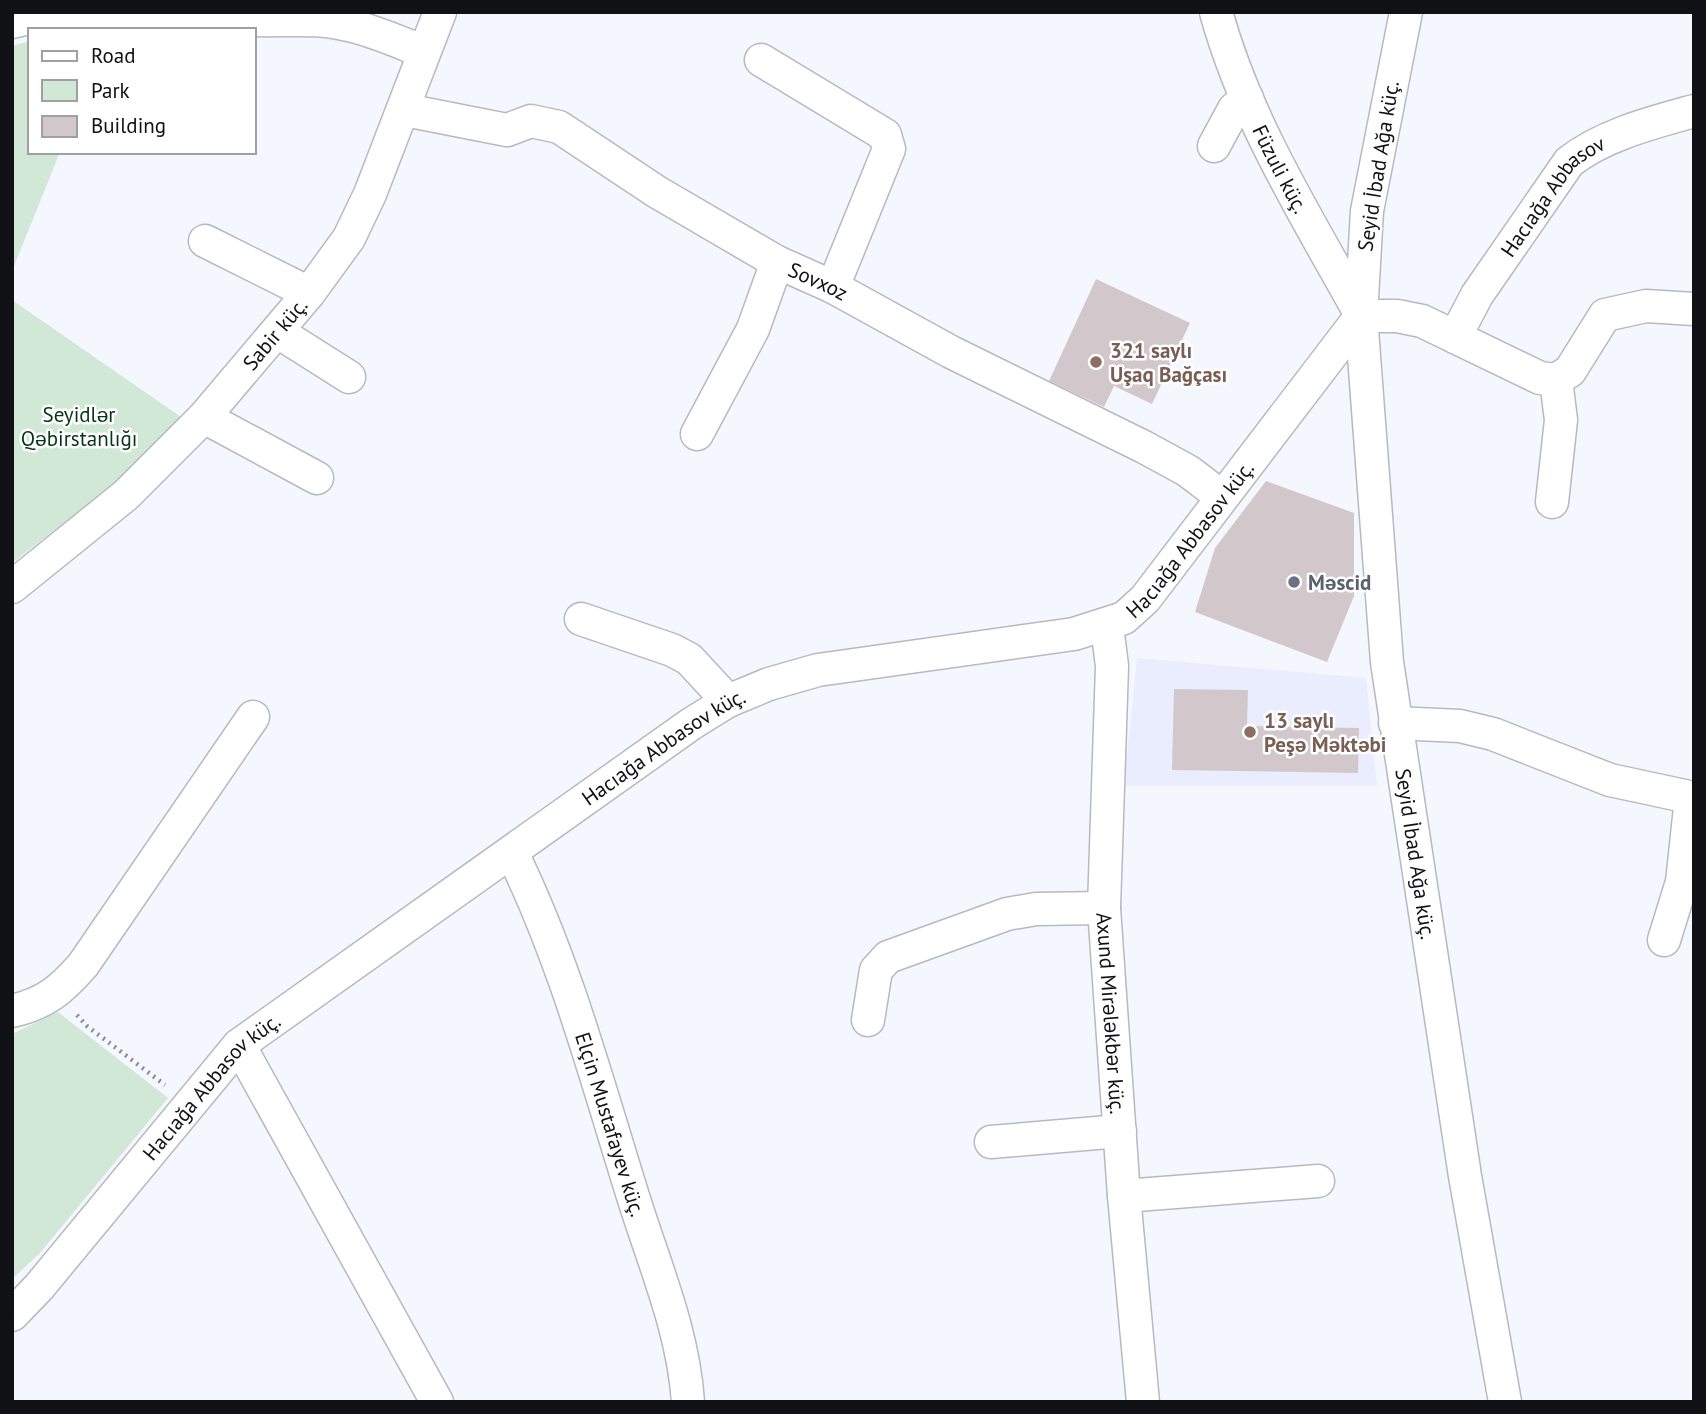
<svg xmlns="http://www.w3.org/2000/svg" width="1706" height="1414" font-family="'PT Sans',sans-serif">
	<rect width="100%" height="100%" fill="#f5f7fe"/>
	<!-- built -->
	<path fill="#e9edfd" d="M 1137,658 L 1366,678 L 1377,786 L 1124,786 Z"/>
	<!-- green -->
	<g fill="#d0e8d5">
		<path d="M 30,41 L 30,152 L 60,152 L 12,271 L 12,46 Z"/>
		<path d="M 12,300 L 181,417 L 125,475 L 12,563 Z"/>
		<path d="M 58,1012 L 168,1098 L 40,1253 L 12,1279 L 12,1034 Z"/>
	</g>
	<!-- building -->
	<g fill="#d2c8cc">
		<path d="M 1096,279 L 1190,323 L 1152,404 L 1114,386 L 1104,407 L 1049,381 Z"/>
		<path d="M 1266,481 L 1354,513 L 1354,596 L 1327,662 L 1195,612 L 1215,548 Z"/>
		<path d="M 1174,689 L 1248,690 L 1247,726 L 1359,728 L 1358,773 L 1172,770 Z"/>
	</g>
	<g fill="none" stroke-linecap="round" stroke-linejoin="round">
		<!-- street casing -->
		<g stroke="#b7b9c2" stroke-width="35">
			<g id="street">
				<path id="s1" d="M 1216,12 C 1246,121 1307,217 1361,315"/>
				<path id="s2" d="M 1406,12 L 1367,211 L 1361,316 L 1387,662 L 1465,1176 L 1505,1402"/>
				<path d="M 12,22 C 89,3 174,16 252,20 C 285,21 317,17 348,25 C 375,31 399,42 424,52"/>
				<path d="M 761,60 L 885,135 L 889,149 L 833,287"/>
				<path id="s3" d="M 405,110 L 507,130 L 531,121 L 559,127 L 657,192 L 777,262 L 833,287 L 951,352 L 1144,447 L 1188,471 L 1222,497"/>
				<path d="M 1214,146 L 1234,109 L 1247,98"/>
				<path d="M 205,241 L 309,293"/>
				<path d="M 1361,316 L 1397,316 L 1422,321 L 1540,378 L 1556,380 L 1570,371 L 1605,315 L 1646,306 L 1694,309"/>
				<path d="M 278,332 L 349,377"/>
				<path id="s4" d="M 1455,337 L 1477,295 L 1569,162 C 1603,135 1651,123 1694,111"/>
				<path d="M 204,417 L 317,478"/>
				<path d="M 697,434 L 753,329 L 777,262"/>
				<path d="M 1552,502 L 1561,420 L 1556,380"/>
				<path id="s5" d="M 12,587 L 126,495 L 204,417 L 309,293 L 349,238 L 370,194 L 440,12"/>
				<path d="M 581,619 L 672,650 L 689,659 L 728,701"/>
				<path id="s6" d="M 1107,626 L 1112,666 L 1104,908 L 1124,1196 L 1143,1402"/>
				<path d="M 1395,723 L 1460,726 L 1493,734 L 1610,780 L 1694,798"/>
				<path id="s7" d="M 512,853 C 565,961 596,1078 632,1193 C 653,1262 683,1328 688,1402"/>
				<path d="M 1664,940 L 1682,882 L 1691,798"/>
				<path d="M 12,1011 C 46,1003 61,990 83,965 L 253,717"/>
				<path d="M 868,1020 L 876,970 L 888,957 L 1007,914 L 1036,909 L 1104,908"/>
				<path d="M 239,1045 L 437,1402"/>
				<path d="M 991,1142 L 1120,1131"/>
				<path d="M 1124,1196 L 1318,1181"/>
				<path id="s8" d="M 12,1315 L 39,1287 L 239,1045 L 691,724 L 728,701 L 769,684 L 818,670 L 1074,634 L 1124,618 L 1145,599 L 1361,316"/>
			</g>
		</g>
		<!-- path -->
		<path stroke="#898b90" stroke-width="4.5" stroke-dasharray="2 5" stroke-linecap="butt" d="M 77,1015 L 87,1026 L 165,1085"/>
		<!-- street -->
		<use href="#street" stroke="#fff" stroke-width="32"/>
	</g>
	<!-- markers -->
	<g fill="#8d6e63" stroke="#fff" stroke-width="2.5">
		<circle cx="1096" cy="362" r="7"/>
		<circle cx="1250" cy="732" r="7"/>
	</g>
	<circle fill="#6b7280" stroke="#fff" stroke-width="2.5" cx="1294" cy="582" r="7"/>
	<g text-anchor="middle" dominant-baseline="central" stroke-width="5" stroke-linejoin="round" paint-order="stroke">
		<!-- street labels -->
		<g font-size="21" fill="#101114" stroke="#fff">
			<text transform="translate(1378 166) rotate(-81)">Seyid İbad Ağa küç.</text>
			<text stroke="none"><textPath href="#s1" startOffset="170">Füzuli küç.</textPath></text>
			<text stroke="none"><textPath href="#s4" startOffset="173">Hacıağa Abbasov</textPath></text>
			<text stroke="none"><textPath href="#s3" startOffset="460">Sovxoz</textPath></text>
			<text stroke="none"><textPath href="#s5" startOffset="366">Sabir küç.</textPath></text>
			<text stroke="none"><textPath href="#s8" startOffset="1460">Hacıağa Abbasov küç.</textPath></text>
			<text stroke="none"><textPath href="#s8" startOffset="872">Hacıağa Abbasov küç.</textPath></text>
			<text stroke="none"><textPath href="#s2" startOffset="849">Seyid İbad Ağa küç.</textPath></text>
			<text stroke="none"><textPath href="#s6" startOffset="388">Axund Mirələkbər küç.</textPath></text>
			<text stroke="none"><textPath href="#s8" startOffset="304">Hacıağa Abbasov küç.</textPath></text>
			<text stroke="none"><textPath href="#s7" startOffset="289">Elçin Mustafayev küç.</textPath></text>
		</g>
		<!-- education labels -->
		<g font-size="21" font-weight="bold" fill="#785e54" stroke="#fff" text-anchor="start">
			<text x="1110" y="350">321 saylı<tspan x="1110" dy="24">Uşaq Bağçası</tspan></text>
			<text x="1264" y="720">13 saylı<tspan x="1264" dy="24">Peşə Məktəbi</tspan></text>
		</g>
		<!-- park labels -->
		<g font-size="21" fill="#063417" stroke="#fff">
			<text x="79" y="414">Seyidlər<tspan x="79" dy="24">Qəbirstanlığı</tspan></text>
		</g>
		<!-- worship labels -->
		<g font-size="21" font-weight="bold" fill="#5b616d" stroke="#fff" text-anchor="start">
			<text x="1308" y="582">Məscid</text>
		</g>
	</g>
	<!-- border -->
	<rect width="1706" height="1414" fill="none" stroke="#101114" stroke-width="28"/>
	<!-- legend -->
	<rect x="28" y="28" width="228" height="126" fill="#ffffff" stroke="#9fa0a1" stroke-width="2"/>
	<rect x="42" y="51" width="35" height="10" fill="#ffffff" stroke="#9fa0a1" stroke-width="2"/>
	<text x="91" y="63" font-size="21" fill="#101114">Road</text>
	<rect x="42" y="80" width="35" height="21" fill="#d0e8d5" stroke="#9fa0a1" stroke-width="2"/>
	<text x="91" y="98" font-size="21" fill="#101114">Park</text>
	<rect x="42" y="116" width="35" height="21" fill="#d2c8cc" stroke="#9fa0a1" stroke-width="2"/>
	<text x="91" y="133" font-size="21" fill="#101114">Building</text>
</svg>
